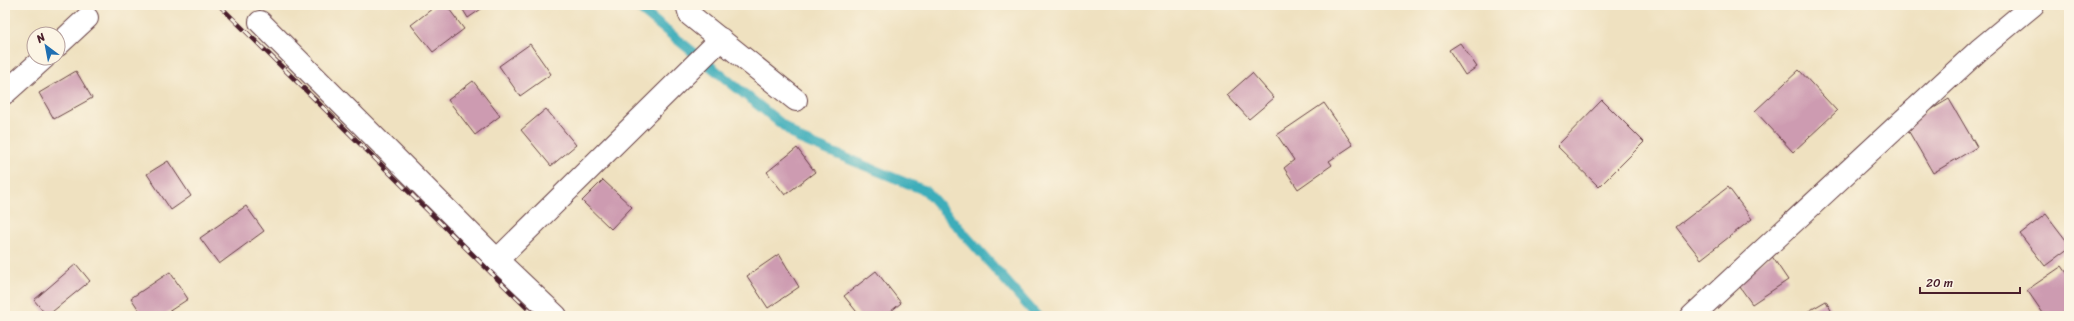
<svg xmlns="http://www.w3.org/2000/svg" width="2074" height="321" font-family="Sriracha,sans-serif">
	<rect width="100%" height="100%" fill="#fcf5e5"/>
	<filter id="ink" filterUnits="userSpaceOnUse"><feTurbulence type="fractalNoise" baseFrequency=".025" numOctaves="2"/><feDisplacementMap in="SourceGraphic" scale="8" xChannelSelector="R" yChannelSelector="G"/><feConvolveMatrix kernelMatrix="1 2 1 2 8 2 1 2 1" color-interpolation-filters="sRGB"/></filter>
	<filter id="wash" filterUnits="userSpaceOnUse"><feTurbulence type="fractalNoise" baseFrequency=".012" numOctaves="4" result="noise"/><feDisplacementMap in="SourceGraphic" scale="16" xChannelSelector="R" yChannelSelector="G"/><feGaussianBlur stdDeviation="0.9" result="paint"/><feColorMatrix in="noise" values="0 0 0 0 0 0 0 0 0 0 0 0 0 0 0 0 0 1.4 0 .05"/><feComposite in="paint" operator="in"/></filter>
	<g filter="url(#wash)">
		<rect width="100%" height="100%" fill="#efe1c0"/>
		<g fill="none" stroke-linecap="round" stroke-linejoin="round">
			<!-- stream -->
			<path stroke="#3dadba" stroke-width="10" d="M 635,5 L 800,139 L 926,191 L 1037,316"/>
		</g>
		<g id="blocks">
			<!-- building -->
			<g fill="#cd9bb1">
				<path d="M 437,5 L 446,5 L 464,29 L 433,52 L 411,25 Z"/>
				<path d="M 460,5 L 487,5 L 468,18 Z"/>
				<path d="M 1460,43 L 1477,67 L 1465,75 L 1449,50 Z"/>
				<path d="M 530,44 L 551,74 L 520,96 L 499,66 Z"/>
				<path d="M 1799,70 L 1837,111 L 1793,152 L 1755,111 Z"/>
				<path d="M 76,71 L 92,98 L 54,119 L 39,93 Z"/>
				<path d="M 1252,73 L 1274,98 L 1249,119 L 1227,95 Z"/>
				<path d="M 473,81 L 500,116 L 475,135 L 448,100 Z"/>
				<path d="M 1949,99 L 1977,147 L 1933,173 L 1905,125 Z"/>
				<path d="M 1602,100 L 1644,142 L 1599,187 L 1557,146 Z"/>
				<path d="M 1324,103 L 1353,145 L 1329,161 L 1332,165 L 1298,189 L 1284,168 L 1294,160 L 1277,135 Z"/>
				<path d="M 546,109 L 576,145 L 551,166 L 521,130 Z"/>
				<path d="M 797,148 L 815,172 L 785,195 L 767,172 Z"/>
				<path d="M 168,161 L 191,196 L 171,210 L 147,174 Z"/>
				<path d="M 603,180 L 632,207 L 611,229 L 582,201 Z"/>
				<path d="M 1728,187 L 1752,219 L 1701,259 L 1676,227 Z"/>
				<path d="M 246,206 L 264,231 L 219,264 L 200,238 Z"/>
				<path d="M 2046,214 L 2069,244 L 2069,248 L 2045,266 L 2020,234 Z"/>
				<path d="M 779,254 L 799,287 L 768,308 L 747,276 Z"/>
				<path d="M 1771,255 L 1788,280 L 1752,304 L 1735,280 Z"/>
				<path d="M 76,264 L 90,281 L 47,316 L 34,300 Z"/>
				<path d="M 2062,266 L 2069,276 L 2069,311 L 2061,316 L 2045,316 L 2027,290 Z"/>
				<path d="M 876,271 L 901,303 L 885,316 L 860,316 L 844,296 Z"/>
				<path d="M 170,272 L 188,299 L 162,316 L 143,316 L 131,298 Z"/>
				<path d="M 1826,301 L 1834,316 L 1800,316 Z"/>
			</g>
		</g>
	</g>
	<g filter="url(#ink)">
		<use href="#blocks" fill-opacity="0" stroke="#633c41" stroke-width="1"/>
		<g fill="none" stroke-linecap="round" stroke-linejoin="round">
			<!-- street casing -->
			<g stroke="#633c41" stroke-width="24">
				<g id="street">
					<path d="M 688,5 L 688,8 L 690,15 L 796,100"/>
					<path d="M 260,22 L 497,260 L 556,316"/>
					<path d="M 58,45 L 87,18"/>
					<path d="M 5,93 L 44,58"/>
					<path d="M 497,260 L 721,39"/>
					<path d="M 1692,316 L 1979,50 L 2033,5"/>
				</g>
			</g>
			<!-- street -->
			<use href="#street" stroke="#fff" stroke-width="22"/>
			<!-- rail casing -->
			<g stroke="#4a1f2b" stroke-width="4.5">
				<path id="rail" d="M 219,5 L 535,316"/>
			</g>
			<!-- rail -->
			<use href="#rail" stroke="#fcf5e5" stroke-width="3" stroke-dasharray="9" stroke-linecap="butt"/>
		</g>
	</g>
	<!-- margin -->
	<rect width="2074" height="321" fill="none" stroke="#fcf5e5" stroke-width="20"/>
	<!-- north arrow -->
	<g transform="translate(46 46) rotate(328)"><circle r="19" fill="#fcf5e5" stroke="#b59f9b"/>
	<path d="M0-3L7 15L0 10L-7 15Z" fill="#1f6fb2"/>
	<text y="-6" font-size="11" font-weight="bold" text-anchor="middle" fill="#4a1f2b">N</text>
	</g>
	<!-- scale -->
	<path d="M1920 287v6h100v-6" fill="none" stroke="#4a1f2b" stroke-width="2"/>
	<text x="1926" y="287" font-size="12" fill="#4a1f2b" stroke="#fcf5e5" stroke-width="3" paint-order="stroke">20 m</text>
</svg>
